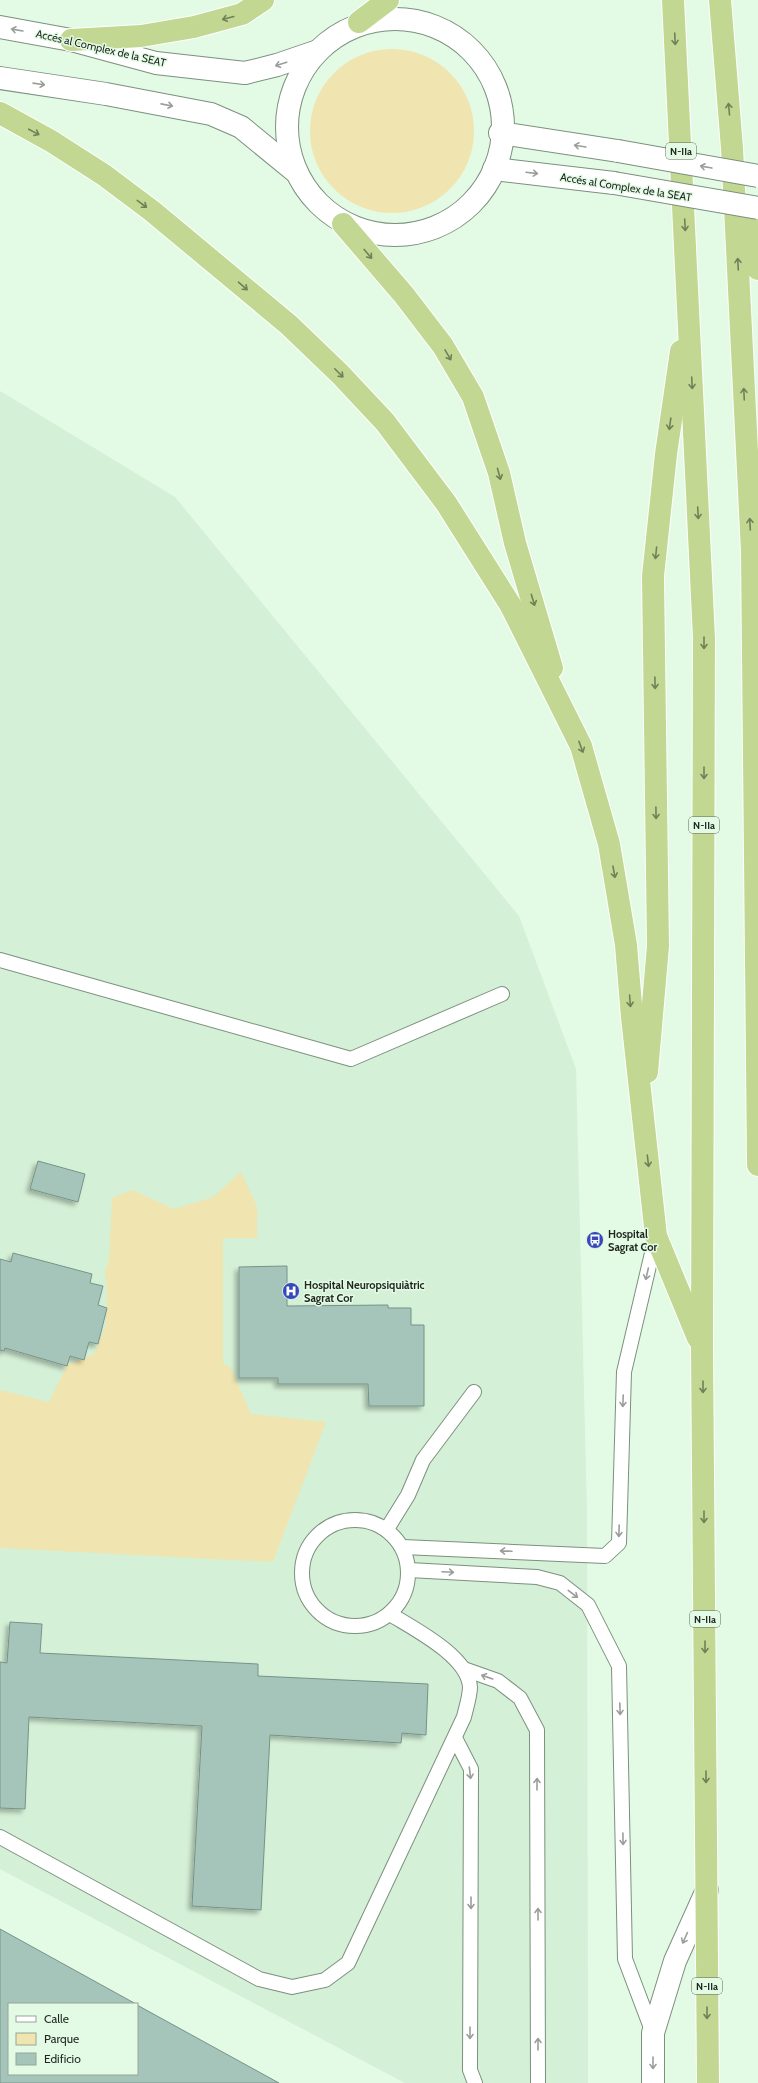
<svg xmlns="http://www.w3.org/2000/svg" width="758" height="2083" font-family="Cabin,sans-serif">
	<defs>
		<filter id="shadow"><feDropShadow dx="-3.5" dy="3.5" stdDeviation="2" flood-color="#0004"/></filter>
	</defs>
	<rect width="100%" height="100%" fill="#e3fae5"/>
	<!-- built -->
	<path fill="#d4f0d6" d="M 0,391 L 175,497 L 519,916 L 576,1069 L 587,1514 L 588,2083 L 405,2083 L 0,1869 Z"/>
	<!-- green -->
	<g fill="#f0e5b0">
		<circle cx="392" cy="131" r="82"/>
		<path d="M 241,1172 L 257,1206 L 257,1238 L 223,1238 L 223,1363 L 231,1368 L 251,1414 L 326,1422 L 273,1562 L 0,1548 L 0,1390 L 49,1402 L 67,1365 L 94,1354 L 106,1325 L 107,1290 L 105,1272 L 109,1260 L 112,1198 L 132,1190 L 174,1209 L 213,1197 Z"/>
	</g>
	<!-- building -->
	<g fill="#a6c5ba" stroke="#769389" filter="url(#shadow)">
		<path d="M 38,1161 L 85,1174 L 78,1202 L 30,1189 Z"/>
		<path d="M 13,1253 L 92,1274 L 90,1283 L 103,1286 L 98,1305 L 107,1308 L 98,1344 L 89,1342 L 84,1360 L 70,1356 L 67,1366 L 5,1348 L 4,1351 L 0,1350 L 0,1259 L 11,1262 Z"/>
		<path d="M 287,1266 L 287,1306 L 388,1305 L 388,1308 L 411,1308 L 411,1325 L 424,1325 L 424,1406 L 369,1406 L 368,1384 L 278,1384 L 278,1378 L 239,1378 L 239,1267 Z"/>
		<path d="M 10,1622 L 42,1624 L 40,1653 L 258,1664 L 258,1676 L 428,1684 L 426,1735 L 402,1733 L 401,1743 L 270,1735 L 261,1910 L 192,1906 L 202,1726 L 29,1717 L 25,1809 L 0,1808 L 0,1662 L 7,1663 Z"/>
		<path d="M 0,1929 L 136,2004 L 9,2004 L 9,2074 L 137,2074 L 137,2005 L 279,2083 L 0,2083 Z"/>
	</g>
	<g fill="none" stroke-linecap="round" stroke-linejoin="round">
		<!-- lane casing -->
		<g stroke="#7c907e" stroke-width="16">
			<g id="lane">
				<path d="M 0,960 L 351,1059 L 502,994"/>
				<circle cx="355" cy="1573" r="53"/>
				<path d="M 387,1529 L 408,1495 L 423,1460 L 474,1392"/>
				<path d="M 403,1547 L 605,1556 L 619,1543 L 624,1372 L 656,1236"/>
				<path d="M 409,1570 L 537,1577 L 560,1583 L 588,1605 L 619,1666 L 625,1959 L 653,2033"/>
				<path d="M 464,1669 L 498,1681 L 520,1698 L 537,1730 L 538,2083"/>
				<path d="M 455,1738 L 471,1769 L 470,2070 L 475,2083"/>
				<path d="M 0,1837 L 259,1979 L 292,1987 L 325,1980 L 348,1963 L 464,1717 C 466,1708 470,1696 470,1687 C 468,1656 414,1629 390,1614"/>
			</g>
		</g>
		<!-- street casing -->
		<g stroke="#7c907e" stroke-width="24">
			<g id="street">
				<circle cx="395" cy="127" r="108"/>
				<path d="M 0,27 L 71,40 L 156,63 L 245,73 L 277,65 L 318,51"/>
				<path d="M 0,78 L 106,94 L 211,114 L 241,127 L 296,172"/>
				<path d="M 500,133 L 618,151"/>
				<path d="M 494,169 L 614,183"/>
				<path d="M 653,2083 L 653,2033 L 675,1961 L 707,1890"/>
			</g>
		</g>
		<!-- highway casing -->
		<g stroke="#fff" stroke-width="24">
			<g id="highway">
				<path d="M 673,0 L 704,638 L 702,1348 L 708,2083"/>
				<path d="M 720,0 L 732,148 L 752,552 L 758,1165"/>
				<path d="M 359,22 L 388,0"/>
				<path d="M 71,40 L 141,36 L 194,27 L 242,14 L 263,0"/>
				<path d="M 0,113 L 51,141 L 104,175 L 152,211 L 289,325 L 340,374 L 385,422 L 446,503 L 511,606 L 581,746 L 609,844 L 626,945 L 632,1017 L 656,1236 L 698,1338"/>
				<path d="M 746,214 L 758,269"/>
				<path d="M 343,224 L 404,295 L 443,346 L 473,397 L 499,473 L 515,543 L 552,668"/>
				<path d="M 647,1072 L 658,946 L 653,576 L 666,454 L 681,351"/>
			</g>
		</g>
		<!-- lane -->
		<use href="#lane" stroke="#fff" stroke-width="14"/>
		<!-- street -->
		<use href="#street" stroke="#fff" stroke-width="22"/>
		<!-- highway -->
		<use href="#highway" stroke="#c2d892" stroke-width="22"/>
		<!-- street-bridge casing -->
		<g stroke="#7c907e" stroke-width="24" stroke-linecap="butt">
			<g id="street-bridge">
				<path d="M 618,151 L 758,176"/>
				<path d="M 614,183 L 758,208"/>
			</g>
		</g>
		<!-- street-bridge -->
		<use href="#street-bridge" stroke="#fff" stroke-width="22"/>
	</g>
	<!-- one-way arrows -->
	<defs><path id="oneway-shaft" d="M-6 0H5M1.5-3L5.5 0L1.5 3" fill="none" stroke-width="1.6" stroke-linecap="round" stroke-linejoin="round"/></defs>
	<g stroke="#708058">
		<use href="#oneway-shaft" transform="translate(228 18) rotate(165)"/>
		<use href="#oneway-shaft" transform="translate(675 39) rotate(87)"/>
		<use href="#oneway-shaft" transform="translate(729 109) rotate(-95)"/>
		<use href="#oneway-shaft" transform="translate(34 132) rotate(28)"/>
		<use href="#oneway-shaft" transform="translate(142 204) rotate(37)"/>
		<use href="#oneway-shaft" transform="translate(685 225) rotate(87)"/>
		<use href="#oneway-shaft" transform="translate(368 254) rotate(50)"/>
		<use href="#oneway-shaft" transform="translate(738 264) rotate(-93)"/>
		<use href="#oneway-shaft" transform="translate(243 286) rotate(41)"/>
		<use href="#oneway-shaft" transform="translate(448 355) rotate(60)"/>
		<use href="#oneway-shaft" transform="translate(339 373) rotate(45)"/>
		<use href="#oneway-shaft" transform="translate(692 383) rotate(87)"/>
		<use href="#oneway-shaft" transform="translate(744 394) rotate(-93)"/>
		<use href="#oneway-shaft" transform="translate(670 424) rotate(98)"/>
		<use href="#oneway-shaft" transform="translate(499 474) rotate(75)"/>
		<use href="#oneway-shaft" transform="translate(698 513) rotate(87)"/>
		<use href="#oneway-shaft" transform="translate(750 524) rotate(-93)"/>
		<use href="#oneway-shaft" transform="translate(656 553) rotate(96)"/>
		<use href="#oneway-shaft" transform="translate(533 600) rotate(73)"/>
		<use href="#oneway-shaft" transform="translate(704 643) rotate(90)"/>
		<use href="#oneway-shaft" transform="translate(655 683) rotate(89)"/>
		<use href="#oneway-shaft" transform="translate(581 747) rotate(70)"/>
		<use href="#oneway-shaft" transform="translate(704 773) rotate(90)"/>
		<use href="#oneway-shaft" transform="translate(656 813) rotate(89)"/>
		<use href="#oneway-shaft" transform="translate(614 872) rotate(80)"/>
		<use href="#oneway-shaft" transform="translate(630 1001) rotate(86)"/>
		<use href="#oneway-shaft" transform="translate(648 1161) rotate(83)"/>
		<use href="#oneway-shaft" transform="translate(703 1387) rotate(90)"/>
		<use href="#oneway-shaft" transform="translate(704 1517) rotate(90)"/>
		<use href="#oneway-shaft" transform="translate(705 1647) rotate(90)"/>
		<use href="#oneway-shaft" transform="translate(706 1777) rotate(90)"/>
		<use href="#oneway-shaft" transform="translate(707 2013) rotate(90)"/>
	</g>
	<g stroke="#9a9e9a">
		<use href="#oneway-shaft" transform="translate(17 30) rotate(-170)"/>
		<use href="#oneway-shaft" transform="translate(281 64) rotate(162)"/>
		<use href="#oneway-shaft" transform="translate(39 84) rotate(8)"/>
		<use href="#oneway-shaft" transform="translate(167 105) rotate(11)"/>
		<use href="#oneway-shaft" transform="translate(580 146) rotate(-171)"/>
		<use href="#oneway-shaft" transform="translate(706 167) rotate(-170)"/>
		<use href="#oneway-shaft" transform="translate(532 173) rotate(7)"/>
		<use href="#oneway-shaft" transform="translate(647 1274) rotate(103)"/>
		<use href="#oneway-shaft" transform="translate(623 1401) rotate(92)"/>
		<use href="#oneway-shaft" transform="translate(619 1531) rotate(92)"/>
		<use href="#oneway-shaft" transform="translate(506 1551) rotate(-178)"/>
		<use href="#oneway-shaft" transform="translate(448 1572) rotate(3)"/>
		<use href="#oneway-shaft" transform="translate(573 1594) rotate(37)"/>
		<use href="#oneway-shaft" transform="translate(487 1677) rotate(-161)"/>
		<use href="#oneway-shaft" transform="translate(620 1709) rotate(88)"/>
		<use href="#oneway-shaft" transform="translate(470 1773) rotate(83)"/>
		<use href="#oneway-shaft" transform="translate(537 1784) rotate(-90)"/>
		<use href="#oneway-shaft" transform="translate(623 1839) rotate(89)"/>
		<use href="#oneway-shaft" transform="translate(471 1903) rotate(90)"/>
		<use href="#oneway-shaft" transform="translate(538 1914) rotate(-90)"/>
		<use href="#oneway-shaft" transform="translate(685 1938) rotate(114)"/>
		<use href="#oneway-shaft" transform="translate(470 2033) rotate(90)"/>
		<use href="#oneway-shaft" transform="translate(538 2044) rotate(-90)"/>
		<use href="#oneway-shaft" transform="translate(653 2063) rotate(90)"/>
	</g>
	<!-- icons -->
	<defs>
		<g id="bus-disc" transform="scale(0.9)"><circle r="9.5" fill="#3649bb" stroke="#e3fae5"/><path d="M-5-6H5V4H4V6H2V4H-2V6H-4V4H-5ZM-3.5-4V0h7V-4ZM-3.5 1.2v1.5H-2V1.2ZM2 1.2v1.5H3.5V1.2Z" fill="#fff"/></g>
		<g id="hospital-disc" transform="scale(0.9)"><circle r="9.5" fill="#3649bb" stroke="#e3fae5"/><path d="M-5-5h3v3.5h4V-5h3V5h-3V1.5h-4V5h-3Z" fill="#fff"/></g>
	</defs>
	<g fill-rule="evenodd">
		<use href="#bus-disc" x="595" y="1240"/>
		<use href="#hospital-disc" x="291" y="1291"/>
	</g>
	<g text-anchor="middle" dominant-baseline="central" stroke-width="3" stroke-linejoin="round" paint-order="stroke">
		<!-- shield labels -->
		<g fill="#e3fae5" stroke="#5a665a" stroke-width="1">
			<rect x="666" y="143" width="30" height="16" rx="3"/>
			<rect x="689" y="817" width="30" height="16" rx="3"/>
			<rect x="690" y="1611" width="30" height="16" rx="3"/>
			<rect x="692" y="1978" width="30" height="16" rx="3"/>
		</g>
		<g font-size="10" font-weight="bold" fill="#1f271f">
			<text x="681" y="151">N-IIa</text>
			<text x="704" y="825">N-IIa</text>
			<text x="705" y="1619">N-IIa</text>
			<text x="707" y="1986">N-IIa</text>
		</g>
		<!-- street labels -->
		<g font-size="11" fill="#1f271f" stroke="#e3fae5">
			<text transform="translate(101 48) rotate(13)">Accés al Complex de la SEAT</text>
			<text transform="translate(626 187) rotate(9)">Accés al Complex de la SEAT</text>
		</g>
		<!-- poi labels -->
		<g font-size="11" font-weight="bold" fill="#1f271f" stroke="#e3fae5" text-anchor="start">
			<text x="608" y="1234">Hospital<tspan x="608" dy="13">Sagrat Cor</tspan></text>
			<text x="304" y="1285">Hospital Neuropsiquiàtric<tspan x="304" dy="13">Sagrat Cor</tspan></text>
		</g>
	</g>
	<!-- legend -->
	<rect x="8" y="2003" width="130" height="72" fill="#e3fae5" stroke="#95a696"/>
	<rect x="16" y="2016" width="20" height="6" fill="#ffffff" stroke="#95a696"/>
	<text x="44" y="2023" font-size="12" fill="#1f271f">Calle</text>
	<rect x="16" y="2033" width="20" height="12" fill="#f0e5b0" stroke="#95a696"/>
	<text x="44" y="2043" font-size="12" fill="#1f271f">Parque</text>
	<rect x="16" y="2053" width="20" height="12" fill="#a6c5ba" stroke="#95a696"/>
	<text x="44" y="2063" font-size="12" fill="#1f271f">Edificio</text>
</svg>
